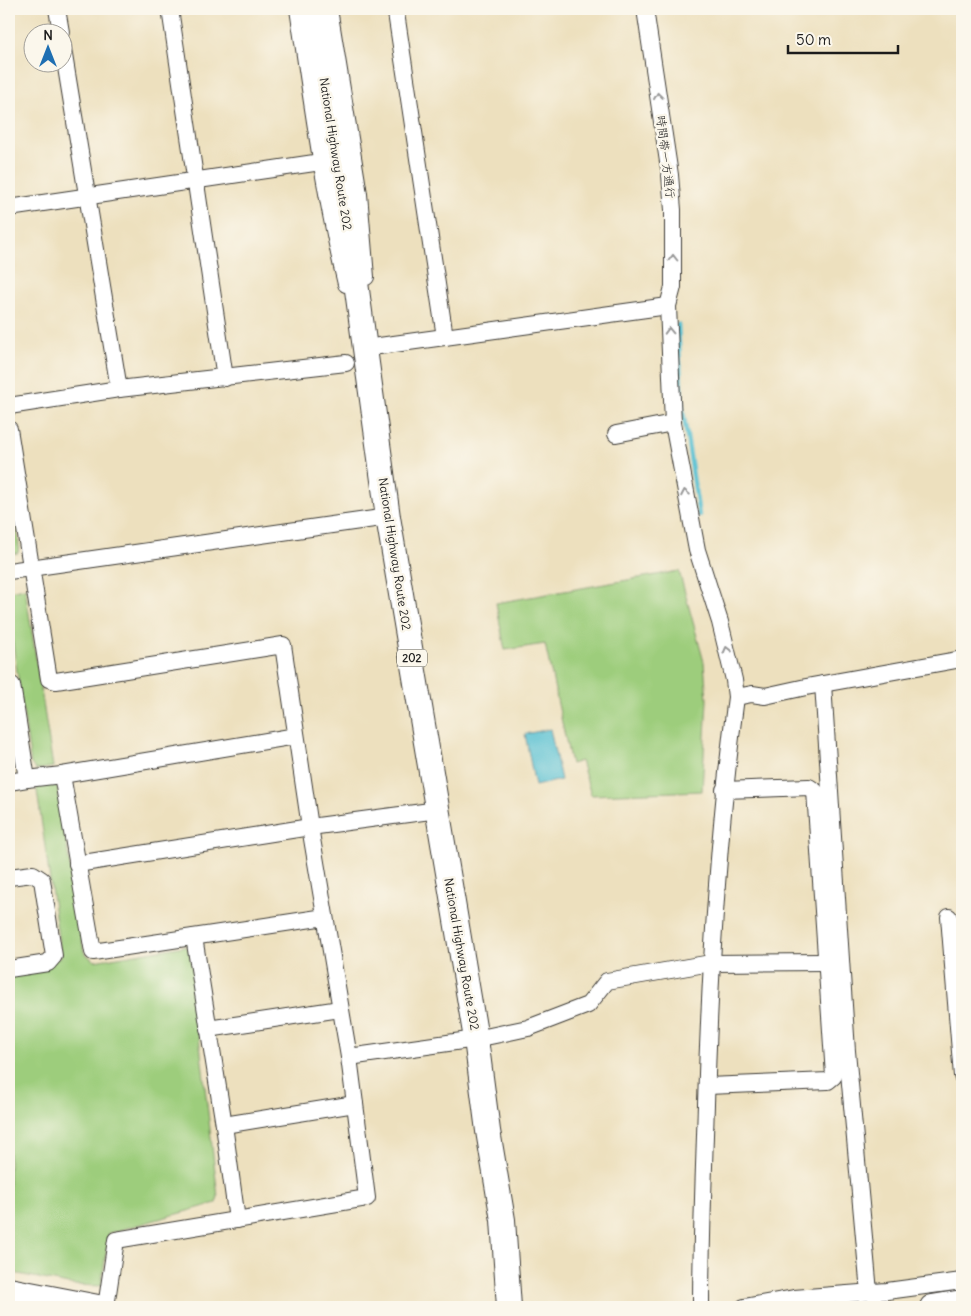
<svg xmlns="http://www.w3.org/2000/svg" width="971" height="1316" font-family="Delius,'Klee One',sans-serif">
	<rect width="100%" height="100%" fill="#fbf7ec"/>
	<filter id="ink" filterUnits="userSpaceOnUse"><feTurbulence type="fractalNoise" baseFrequency=".02" numOctaves="2"/><feDisplacementMap in="SourceGraphic" scale="10" xChannelSelector="R" yChannelSelector="G"/><feConvolveMatrix kernelMatrix="1 2 1 2 8 2 1 2 1" color-interpolation-filters="sRGB"/></filter>
	<filter id="wash" filterUnits="userSpaceOnUse"><feTurbulence type="fractalNoise" baseFrequency=".0096" numOctaves="4" result="noise"/><feDisplacementMap in="SourceGraphic" scale="20" xChannelSelector="R" yChannelSelector="G"/><feGaussianBlur stdDeviation="1.12" result="paint"/><feColorMatrix in="noise" values="0 0 0 0 0 0 0 0 0 0 0 0 0 0 0 0 0 1.4 0 .05"/><feComposite in="paint" operator="in"/></filter>
	<g filter="url(#wash)">
		<rect width="100%" height="100%" fill="#ede0be"/>
		<!-- green -->
		<g fill="#9dcd7b" stroke="#5c744c">
			<path d="M 9,478 L 19,545 L 18,553 L 9,554 Z"/>
			<path d="M 679,571 L 704,662 L 707,700 L 702,791 L 591,795 L 581,761 L 571,764 L 545,644 L 505,650 L 496,603 Z"/>
			<path d="M 25,588 L 53,767 L 36,770 L 31,764 L 9,618 L 9,591 Z"/>
			<path d="M 50,782 L 57,786 L 84,952 L 94,961 L 185,946 L 189,950 L 199,1010 L 196,1011 L 218,1197 L 216,1203 L 109,1233 L 101,1286 L 73,1285 L 9,1272 L 9,974 L 61,957 L 36,784 Z"/>
		</g>
		<!-- water -->
		<path fill="#56c0d2" stroke="#396e77" d="M 550,729 L 561,780 L 535,786 L 525,734 Z"/>
		<g fill="none" stroke-linecap="round" stroke-linejoin="round">
			<!-- stream -->
			<g stroke="#56c0d2" stroke-width="4.5">
				<path d="M 678,325 L 682,404 L 699,515"/>
				<path d="M 858,1256 L 859,1279"/>
			</g>
		</g>
	</g>
	<g filter="url(#ink)">
		<g fill="none" stroke-linecap="round" stroke-linejoin="round">
			<!-- minor casing -->
			<g stroke="#3b3934" stroke-width="18">
				<g id="minor">
					<path d="M 57,9 L 61,32"/>
					<path d="M 170,9 L 225,378"/>
					<path d="M 298,9 C 312,101 324,193 346,284"/>
					<path d="M 329,9 L 359,194 L 366,277"/>
					<path d="M 394,9 L 396,13 L 445,337"/>
					<path d="M 645,9 L 670,175 L 673,210 L 673,287 L 668,306 L 673,423 L 697,550 L 720,622 L 734,680 L 736,697 C 718,832 710,968 706,1104 C 704,1171 701,1239 701,1307"/>
					<path d="M 62,43 L 119,389"/>
					<path d="M 9,208 L 321,162"/>
					<path d="M 365,348 L 668,306"/>
					<path d="M 9,406 L 119,389 L 346,363"/>
					<path d="M 9,429 L 49,679 L 56,681 L 283,645 L 310,827 L 349,1057 L 367,1198 L 116,1240 L 106,1307"/>
					<path d="M 616,434 L 673,423"/>
					<path d="M 9,571 L 388,517"/>
					<path d="M 823,684 L 847,1051 L 869,1292"/>
					<path d="M 9,686 L 12,685 L 27,779 L 9,782"/>
					<path d="M 736,697 L 752,694 L 765,696 L 806,687 L 962,659"/>
					<path d="M 62,775 L 93,952 L 325,917"/>
					<path d="M 27,779 L 62,775 L 296,736"/>
					<path d="M 77,864 L 310,827 L 438,810"/>
					<path d="M 9,877 L 33,874 L 42,880 L 54,956 L 48,963 L 9,969"/>
					<path d="M 949,917 L 962,1076"/>
					<path d="M 194,937 L 224,1125 L 237,1220"/>
					<path d="M 208,1029 L 340,1009"/>
					<path d="M 349,1057 L 476,1039 L 528,1028 L 588,1005 L 607,981 L 711,963 L 826,962"/>
					<path d="M 707,1086 L 828,1081 L 834,1076 L 815,791 L 809,787 L 724,790"/>
					<path d="M 224,1125 L 355,1104"/>
					<path d="M 744,1307 L 794,1298 L 887,1291 L 962,1281"/>
				</g>
			</g>
			<!-- highway casing -->
			<g stroke="#3b3934" stroke-width="26">
				<g id="highway">
					<path d="M 314,9 L 354,268 L 388,517 L 476,1039 L 488,1131 L 503,1220 L 509,1307"/>
					<path d="M 9,1290 L 98,1307"/>
					<path d="M 932,1307 L 962,1302"/>
				</g>
			</g>
			<!-- minor -->
			<use href="#minor" stroke="#fff" stroke-width="16"/>
			<!-- highway -->
			<use href="#highway" stroke="#fff" stroke-width="24"/>
		</g>
		<!-- one-way arrows -->
		<defs><path id="oneway-chevron" d="M-2-3.5L2.5 0L-2 3.5" fill="none" stroke-width="1.6" stroke-linecap="round" stroke-linejoin="round" transform="scale(1.25)"/></defs>
		<g stroke="#999">
			<use href="#oneway-chevron" transform="translate(658 96) rotate(-98)"/>
			<use href="#oneway-chevron" transform="translate(673 258) rotate(-90)"/>
			<use href="#oneway-chevron" transform="translate(669 331) rotate(-92)"/>
			<use href="#oneway-chevron" transform="translate(685 493) rotate(-101)"/>
			<use href="#oneway-chevron" transform="translate(727 650) rotate(-104)"/>
		</g>
	</g>
	<g text-anchor="middle" dominant-baseline="central" stroke-width="5" stroke-linejoin="round" paint-order="stroke">
		<!-- shield labels -->
		<rect fill="#fbf7ec" stroke="#5f5e5a" stroke-width="1" x="397" y="649.5" width="30" height="17" rx="4"/>
		<g font-size="11" font-weight="bold" fill="#1c1c1c">
			<text x="412" y="658">202</text>
		</g>
		<!-- street labels -->
		<g font-size="12" fill="#1c1c1c" stroke="#fbf7ec">
			<text transform="translate(336 154) rotate(81)">National Highway Route 202</text>
			<text transform="translate(666 157) rotate(83)">時間帯一方通行</text>
			<text transform="translate(395 554) rotate(81)">National Highway Route 202</text>
			<text transform="translate(462 954) rotate(80)">National Highway Route 202</text>
		</g>
	</g>
	<!-- margin -->
	<rect width="971" height="1316" fill="none" stroke="#fbf7ec" stroke-width="30"/>
	<!-- north arrow -->
	<g transform="translate(48 48)"><circle r="24" fill="#fbf7ec" stroke="#a29f99"/>
	<path d="M0-4L9 19L0 12L-9 19Z" fill="#1f6fb2"/>
	<text y="-8" font-size="14" font-weight="bold" text-anchor="middle" fill="#1c1c1c">N</text>
	</g>
	<!-- scale -->
	<path d="M788 45v8h110v-8" fill="none" stroke="#1c1c1c" stroke-width="2.5"/>
	<text x="796" y="45" font-size="15" fill="#1c1c1c" stroke="#fbf7ec" stroke-width="4" paint-order="stroke">50 m</text>
</svg>
